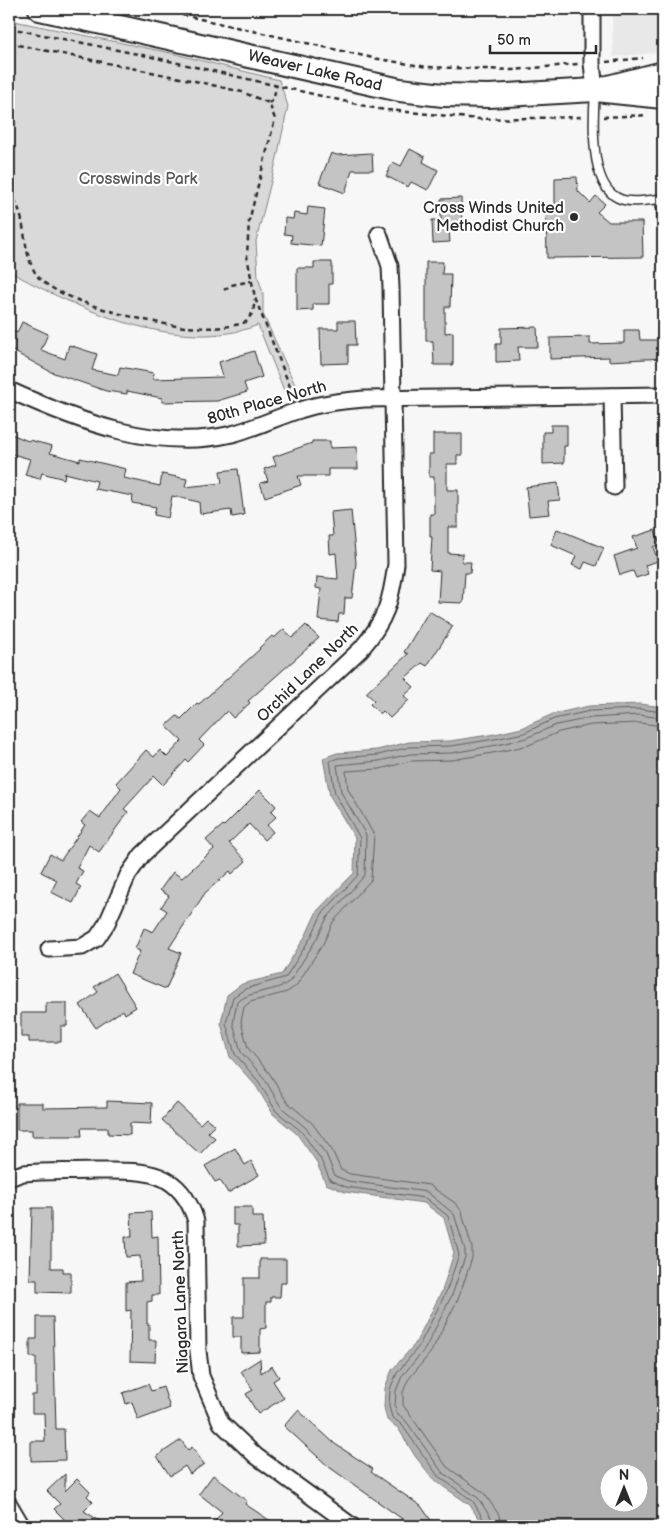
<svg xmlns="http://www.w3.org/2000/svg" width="672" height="1535" font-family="'Balsamiq Sans',sans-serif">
	<rect width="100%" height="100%" fill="#f7f7f7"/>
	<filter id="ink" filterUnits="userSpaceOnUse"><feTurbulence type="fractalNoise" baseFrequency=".02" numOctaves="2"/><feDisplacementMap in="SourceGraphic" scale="10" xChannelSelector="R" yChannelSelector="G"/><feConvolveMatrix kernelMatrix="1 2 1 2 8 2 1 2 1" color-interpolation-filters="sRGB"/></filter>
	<g filter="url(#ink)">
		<!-- built -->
		<path fill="#e8e8e8" d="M 612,9 L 663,9 L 663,52 L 613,57 Z"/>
		<!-- green -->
		<path fill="#d9d9d9" stroke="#828282" d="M 9,20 L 171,53 L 279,80 L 288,106 L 277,158 L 256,241 L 258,277 L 263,293 L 263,314 L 301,398 L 289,403 L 258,325 C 181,356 76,309 9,271 Z"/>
		<!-- water -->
		<path fill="#b0b0b0" stroke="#7b7b7b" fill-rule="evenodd" d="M 640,704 L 663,707 L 663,1526 L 483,1526 L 470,1505 L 434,1480 L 415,1456 L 398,1428 L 387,1420 L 384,1407 L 385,1388 L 392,1370 L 415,1344 L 442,1291 L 454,1253 L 444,1218 L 424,1203 L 345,1192 L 326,1184 L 316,1161 L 297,1134 L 273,1114 L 256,1086 L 230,1057 L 221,1023 L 227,995 L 242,984 L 282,974 L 306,935 L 317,911 L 354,873 L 355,838 L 330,796 L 323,758 L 337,753 L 377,750 L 409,742 L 450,741 L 495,734 L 522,728 L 553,714 L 589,706 ZM 610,1472 L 640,1472 L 640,1502 L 610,1502 Z"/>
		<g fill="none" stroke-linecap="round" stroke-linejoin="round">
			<!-- shore -->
			<g stroke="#606060" stroke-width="1">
				<path d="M 487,1526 L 473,1501 L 438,1476 L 402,1425 L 392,1417 L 389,1407 L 390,1389 L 397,1373 L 419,1346 L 446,1292 L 459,1255 L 448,1216 L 425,1198 L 346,1187 L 330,1180 L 320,1158 L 301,1131 L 276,1111 L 259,1082 L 235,1054 L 226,1023 L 233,997 L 245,989 L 286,977 L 311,937 L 322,914 L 358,875 L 360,838 L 335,794 L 330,761 L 338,758 L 378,755 L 410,747 L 451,746 L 495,739 L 524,733 L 554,719 L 590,711 L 640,709 L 663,712"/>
				<path d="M 494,1526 L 492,1519 L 478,1498 L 442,1472 L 406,1421 L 397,1413 L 395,1406 L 396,1391 L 402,1376 L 425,1349 L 452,1295 L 465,1257 L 465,1250 L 454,1214 L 427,1192 L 348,1181 L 335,1176 L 326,1154 L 306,1128 L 281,1107 L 264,1078 L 241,1052 L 233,1023 L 237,1002 C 253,989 276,993 290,981 L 316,940 L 327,918 L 365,875 L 366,835 L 341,792 L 337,765 L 379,761 L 410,754 L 452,753 L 497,745 L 526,738 L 556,725 L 591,718 L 639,715 L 663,718"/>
				<path d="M 501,1526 L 499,1515 L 484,1493 L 447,1467 L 403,1405 L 403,1392 L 408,1380 L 431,1352 L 459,1297 L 472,1258 L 472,1248 L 461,1210 L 455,1203 L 429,1185 L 350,1174 L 341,1170 L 332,1150 L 312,1123 L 287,1102 L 270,1074 L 248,1048 L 241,1022 L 244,1007 L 250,1002 L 287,992 L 296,986 L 323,944 L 333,922 L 371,880 L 374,835 L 348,789 L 346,771 L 380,769 L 411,761 L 452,760 L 498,752 L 529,745 L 559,732 L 591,725 L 639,723 L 663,726"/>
			</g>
		</g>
		<!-- building -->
		<g fill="#c4c4c4" stroke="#2b2b2b">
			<path d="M 410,149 L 425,157 L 423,162 L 438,170 L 428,190 L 411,182 L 408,187 L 386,176 L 393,162 L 401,166 Z"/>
			<path d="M 331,153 L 337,155 L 372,153 L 373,170 L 352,170 L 345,193 L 319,183 Z"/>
			<path d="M 577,177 L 578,191 L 590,203 L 596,196 L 605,204 L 597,212 L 609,222 L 642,222 L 643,257 L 547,258 L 546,209 L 555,209 L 555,178 Z"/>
			<path d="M 461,198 L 462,230 L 449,230 L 450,242 L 433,243 L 432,220 L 441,220 L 441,199 Z"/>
			<path d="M 308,207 L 325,209 L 321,246 L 291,243 L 292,235 L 284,234 L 285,218 L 293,219 L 294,213 L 307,215 Z"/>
			<path d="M 314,262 L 332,262 L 332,284 L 329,284 L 329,304 L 313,304 L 313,310 L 297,311 L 297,268 L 314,268 Z"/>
			<path d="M 426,262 L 443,262 L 442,274 L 451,274 L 450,307 L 445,307 L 445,333 L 453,332 L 453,365 L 434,365 L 433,341 L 426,341 Z"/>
			<path d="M 338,321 L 355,321 L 356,345 L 348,345 L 348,363 L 321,364 L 320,329 L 338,329 Z"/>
			<path d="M 22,322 L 48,334 L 41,350 L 65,359 L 69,345 L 97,354 L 92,370 L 118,375 L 120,367 L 154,373 L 153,379 L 223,377 L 219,362 L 254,351 L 262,377 L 244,383 L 247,392 L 217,401 L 162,402 L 162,398 L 127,391 L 127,394 L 106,391 L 51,372 L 9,349 L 9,329 L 17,333 Z"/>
			<path d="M 537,327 L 538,347 L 518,347 L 519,361 L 496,362 L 496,344 L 501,344 L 501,328 Z"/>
			<path d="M 624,330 L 639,330 L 640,340 L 663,340 L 663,358 L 609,361 L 609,357 L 550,359 L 550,338 L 590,337 L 590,344 L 624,343 Z"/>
			<path d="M 551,425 L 567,425 L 567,446 L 564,446 L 564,463 L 543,464 L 543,432 L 551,432 Z"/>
			<path d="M 9,433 L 28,441 L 29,440 L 52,446 L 50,453 L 80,461 L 80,458 L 126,469 L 124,478 L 160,486 L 162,474 L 187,479 L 185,487 L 222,483 L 220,471 L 238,469 L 244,515 L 232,517 L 231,510 L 200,514 L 199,502 L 172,496 L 168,518 L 154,515 L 156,507 L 132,503 L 133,496 L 95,489 L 97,481 L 65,473 L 64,479 L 42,473 L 40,479 L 25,475 L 30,459 L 9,453 Z"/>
			<path d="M 433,434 L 462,434 L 462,455 L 457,455 L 457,464 L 447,464 L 447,490 L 458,490 L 458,527 L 448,527 L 448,553 L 463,554 L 462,562 L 471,562 L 470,573 L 465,573 L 463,603 L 438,602 L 440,571 L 430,570 L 432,537 L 430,537 L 430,514 L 434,514 L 434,477 L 429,477 L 429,454 L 433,454 Z"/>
			<path d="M 312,441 L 330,441 L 330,448 L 357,447 L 358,469 L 328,469 L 328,476 L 298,476 L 301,485 L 265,497 L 260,483 L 268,481 L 264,469 L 276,465 L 273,457 L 312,443 Z"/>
			<path d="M 558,483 L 560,500 L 548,501 L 550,514 L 529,516 L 526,487 Z"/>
			<path d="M 351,510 L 356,563 L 352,598 L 345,598 L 344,614 L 339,614 L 338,622 L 318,620 L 321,589 L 316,588 L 317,577 L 338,579 L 336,553 L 330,554 L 329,536 L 333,536 L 331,512 Z"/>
			<path d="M 557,529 L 604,548 L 596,566 L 585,562 L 582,569 L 572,565 L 576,556 L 551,545 Z"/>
			<path d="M 655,530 L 660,544 L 653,547 L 658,561 L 645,565 L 648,574 L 636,578 L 633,571 L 620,575 L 614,556 L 637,548 L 633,537 Z"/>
			<path d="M 429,611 L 453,626 L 427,666 L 422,663 L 405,678 L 414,687 L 404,696 L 409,700 L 390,718 L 383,711 L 380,714 L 370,704 L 374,700 L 366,693 L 408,654 L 404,652 Z"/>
			<path d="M 306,625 L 319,638 L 248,701 L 250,703 L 233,718 L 227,711 L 199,740 L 204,745 L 188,762 L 186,760 L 163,785 L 154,776 L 124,809 L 128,812 L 99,852 L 89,845 L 77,868 L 83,871 L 76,884 L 81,887 L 73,903 L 51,892 L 57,880 L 41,872 L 50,854 L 61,860 L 85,825 L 81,822 L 90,811 L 100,818 L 121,788 L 116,783 L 146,750 L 154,757 L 160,750 L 167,757 L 182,741 L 166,726 L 177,716 L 181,719 L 197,703 L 199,704 L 260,649 L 259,648 L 272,636 L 274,638 L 284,629 L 292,638 Z"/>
			<path d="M 260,790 L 276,806 L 271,812 L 276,817 L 267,825 L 273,832 L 264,840 L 249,824 L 229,843 L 246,861 L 232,874 L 230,871 L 205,893 L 169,948 L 181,953 L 166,989 L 130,974 L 140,951 L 135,949 L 144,928 L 153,932 L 167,911 L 161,907 L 169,896 L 160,890 L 173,872 L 182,878 L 214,849 L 206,840 L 223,825 L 224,826 Z"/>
			<path d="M 115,973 L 136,1007 L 125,1014 L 123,1010 L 96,1028 L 80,1005 L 98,992 L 94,987 Z"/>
			<path d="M 46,1003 L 67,1003 L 67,1026 L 61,1026 L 61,1042 L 29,1042 L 29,1037 L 21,1037 L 21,1013 L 46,1013 Z"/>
			<path d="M 107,1101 L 152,1103 L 151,1124 L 130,1123 L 130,1135 L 108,1134 L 108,1128 L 81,1128 L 82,1136 L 32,1136 L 32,1130 L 17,1130 L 17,1103 L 43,1103 L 43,1108 L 107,1107 Z"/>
			<path d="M 177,1103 L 200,1124 L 206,1118 L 215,1125 L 208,1132 L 215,1138 L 200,1154 L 162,1120 Z"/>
			<path d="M 235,1148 L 245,1165 L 251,1161 L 259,1175 L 228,1193 L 220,1180 L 215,1182 L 205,1166 Z"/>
			<path d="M 233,1207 L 252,1207 L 252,1217 L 263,1217 L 264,1245 L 238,1246 L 238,1225 L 233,1225 Z"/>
			<path d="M 32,1208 L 51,1208 L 51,1268 L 63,1268 L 63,1272 L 71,1272 L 71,1293 L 37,1292 L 37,1280 L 30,1280 Z"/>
			<path d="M 151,1212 L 152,1237 L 158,1236 L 159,1295 L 152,1295 L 152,1301 L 147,1302 L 147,1324 L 149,1324 L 149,1340 L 156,1340 L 155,1362 L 130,1361 L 131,1310 L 126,1311 L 126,1282 L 141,1281 L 140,1256 L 126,1257 L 125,1237 L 132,1237 L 131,1213 Z"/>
			<path d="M 260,1259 L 286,1259 L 286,1283 L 281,1283 L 280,1297 L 271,1297 L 271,1302 L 266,1302 L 266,1328 L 260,1329 L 260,1352 L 241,1353 L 241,1337 L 233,1337 L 233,1317 L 244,1317 L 244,1278 L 260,1278 Z"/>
			<path d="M 37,1317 L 53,1317 L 56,1429 L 64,1429 L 65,1460 L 31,1461 L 31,1441 L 45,1441 L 44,1413 L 32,1413 L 32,1395 L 36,1395 L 36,1357 L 30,1357 L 30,1339 L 37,1339 Z"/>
			<path d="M 260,1359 L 261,1373 L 272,1366 L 279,1377 L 273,1381 L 284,1398 L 258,1414 L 246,1394 L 253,1390 L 241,1371 Z"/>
			<path d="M 148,1384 L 151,1391 L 163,1387 L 170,1408 L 138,1420 L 132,1402 L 126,1404 L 123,1393 Z"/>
			<path d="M 298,1410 L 335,1444 L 373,1469 L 371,1472 L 421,1506 L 435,1526 L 409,1526 L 405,1521 L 329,1467 L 284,1426 Z"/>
			<path d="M 181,1440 L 188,1450 L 192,1447 L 204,1464 L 190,1474 L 185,1466 L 170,1476 L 157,1456 Z"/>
			<path d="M 65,1474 L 65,1491 L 77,1479 L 90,1492 L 87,1496 L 93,1502 L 84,1511 L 108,1526 L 71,1526 L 54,1509 L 60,1504 L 47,1491 Z"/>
			<path d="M 213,1475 L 247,1501 L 245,1504 L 278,1526 L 211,1526 L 222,1512 L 199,1494 Z"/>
		</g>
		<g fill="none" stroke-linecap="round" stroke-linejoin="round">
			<!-- lane casing -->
			<g stroke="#2b2b2b" stroke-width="11">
				<path id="lane" d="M 595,92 C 593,119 589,184 618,198 C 630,204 647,200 660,199 L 663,228"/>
			</g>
			<!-- street casing -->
			<g stroke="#2b2b2b" stroke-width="19">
				<g id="street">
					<path d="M 592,9 L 592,63 L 595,90"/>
					<path d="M 9,390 C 77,421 156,452 232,434 C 255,428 277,417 300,410 C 321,403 342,401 364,399 L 663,395"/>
					<path d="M 612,396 L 614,487"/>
					<path d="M 49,949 L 82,947 L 97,938 L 107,923 L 128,875 L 142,855 L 361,649 C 386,620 391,601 396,564 L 391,288 L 390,266 L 379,234"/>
					<path d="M 9,1178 L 23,1173 C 46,1171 69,1172 92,1171 C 140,1171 179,1166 196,1221 L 198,1351 L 201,1376 L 221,1423 L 256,1456 L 352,1526"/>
					<path d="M 9,1504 L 22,1526"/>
				</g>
			</g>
			<!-- secondary casing -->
			<g stroke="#2b2b2b" stroke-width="26">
				<g id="secondary">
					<path d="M 40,9 L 400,90 L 443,95 L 489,96 L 595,90 L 663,97"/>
					<path d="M 608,87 L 663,73"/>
				</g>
			</g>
			<!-- path -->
			<g stroke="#2b2b2b" stroke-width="2.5" stroke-dasharray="5 4" stroke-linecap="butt">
				<path d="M 156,9 L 373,58 L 427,67 L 513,70 L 578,64"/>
				<path d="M 9,28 L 152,57 L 378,109 L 479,119 L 583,117"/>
				<path d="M 9,47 L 18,45 L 33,48 L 195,81 L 242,92 L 269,103 L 275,119 L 249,221 L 247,256 L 255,298 L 294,397"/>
				<path d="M 606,62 L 643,58"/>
				<path d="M 269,103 L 274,98 L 276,85"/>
				<path d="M 603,117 L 648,115"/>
				<path d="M 9,192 C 29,215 20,249 36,274 C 53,301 154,324 185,327 C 206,328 227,329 246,322 L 253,312 L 255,299"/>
				<path d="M 224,290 L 231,285 L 251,281"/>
			</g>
			<!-- lane -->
			<use href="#lane" stroke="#fff" stroke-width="8"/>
			<!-- street -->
			<use href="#street" stroke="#fff" stroke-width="15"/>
			<!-- secondary -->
			<use href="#secondary" stroke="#fff" stroke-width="22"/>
		</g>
	</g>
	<!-- markers -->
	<circle fill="#2b2b2b" stroke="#fff" stroke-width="2" cx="574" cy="217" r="5"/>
	<g text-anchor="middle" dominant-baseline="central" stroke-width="4.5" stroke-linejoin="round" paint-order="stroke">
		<!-- street labels -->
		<g font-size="16" fill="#2b2b2b" stroke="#fff">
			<text transform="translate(315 71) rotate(13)">Weaver Lake Road</text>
			<text transform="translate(267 403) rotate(-16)">80th Place North</text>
			<text transform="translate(308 673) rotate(-44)">Orchid Lane North</text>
			<text transform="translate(181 1302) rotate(-92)">Niagara Lane North</text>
		</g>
		<!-- park labels -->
		<g font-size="16" fill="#565656" stroke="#fff">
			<text x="138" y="179">Crosswinds Park</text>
		</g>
		<!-- poi labels -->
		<g font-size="16" fill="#2b2b2b" stroke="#fff" text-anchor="end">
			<text x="564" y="208">Cross Winds United<tspan x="564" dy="18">Methodist Church</tspan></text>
		</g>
	</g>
	<!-- margin -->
	<rect width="672" height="1535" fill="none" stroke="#fff" stroke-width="30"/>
	<rect x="15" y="15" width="642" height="1505" fill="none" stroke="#2b2b2b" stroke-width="2" filter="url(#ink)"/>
	<!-- north arrow -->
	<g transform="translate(624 1488)"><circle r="24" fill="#ffffff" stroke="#aaaaaa"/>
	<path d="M0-4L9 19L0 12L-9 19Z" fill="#2b2b2b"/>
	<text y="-8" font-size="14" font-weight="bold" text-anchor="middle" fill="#2b2b2b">N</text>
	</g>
	<!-- scale -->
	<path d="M490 45v8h106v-8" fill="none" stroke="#2b2b2b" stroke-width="2.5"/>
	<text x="497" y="45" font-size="15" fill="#2b2b2b" stroke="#ffffff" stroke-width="4" paint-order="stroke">50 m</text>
</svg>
